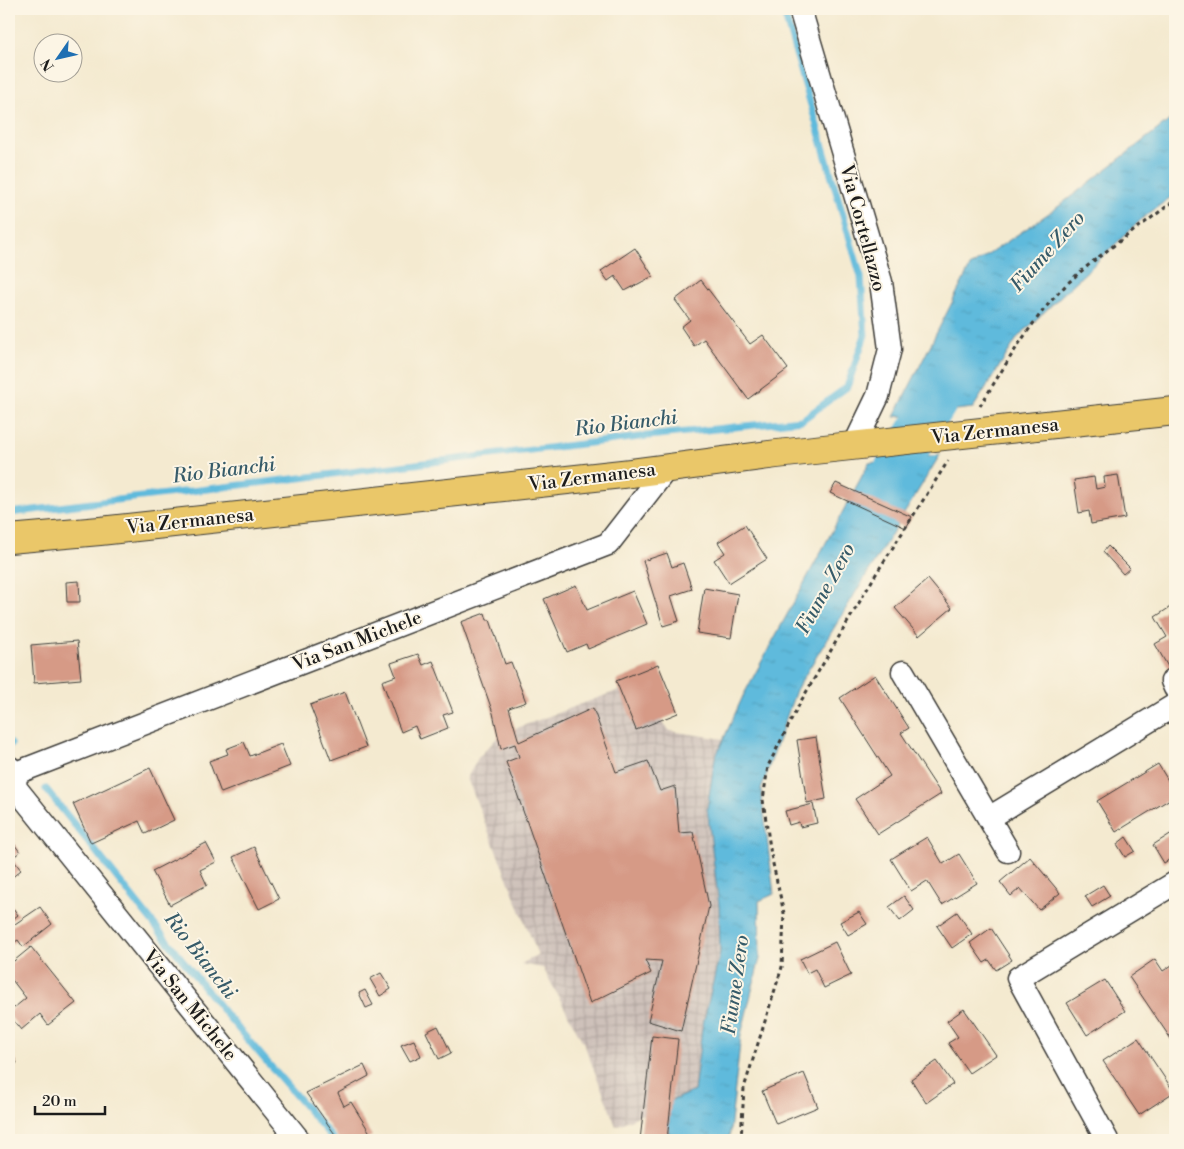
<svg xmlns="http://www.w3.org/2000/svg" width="1184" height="1149" font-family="'Libre Bodoni',serif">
	<defs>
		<pattern id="industrial-grid" width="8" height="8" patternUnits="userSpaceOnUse" patternTransform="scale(1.25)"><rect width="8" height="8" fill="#cec1ba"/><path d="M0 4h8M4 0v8" fill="none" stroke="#b0a59f"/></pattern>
		<pattern id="water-ripples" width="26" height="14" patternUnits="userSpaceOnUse" patternTransform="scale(1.25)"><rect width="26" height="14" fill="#5ebadc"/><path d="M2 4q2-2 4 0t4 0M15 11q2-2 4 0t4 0" fill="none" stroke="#519fbc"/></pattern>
	</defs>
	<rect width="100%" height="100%" fill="#fcf5e5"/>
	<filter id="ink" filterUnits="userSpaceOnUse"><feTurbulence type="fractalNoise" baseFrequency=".02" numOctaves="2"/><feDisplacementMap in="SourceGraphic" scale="10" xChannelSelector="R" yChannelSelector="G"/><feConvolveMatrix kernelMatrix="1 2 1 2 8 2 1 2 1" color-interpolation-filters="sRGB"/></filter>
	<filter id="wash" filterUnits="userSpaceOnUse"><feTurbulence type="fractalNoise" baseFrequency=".0096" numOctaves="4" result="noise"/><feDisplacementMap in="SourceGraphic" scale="20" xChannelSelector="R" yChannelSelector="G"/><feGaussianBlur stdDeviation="1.12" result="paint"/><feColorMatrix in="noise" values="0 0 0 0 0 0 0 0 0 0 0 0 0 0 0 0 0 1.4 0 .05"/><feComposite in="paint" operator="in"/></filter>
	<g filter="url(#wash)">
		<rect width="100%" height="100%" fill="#f4ead0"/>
		<!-- industrial -->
		<path fill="url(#industrial-grid)" d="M 630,686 L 670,731 L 724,739 L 715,758 L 720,953 L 702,1028 L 694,1091 L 616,1126 L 584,1044 L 543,968 L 521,964 L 538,955 L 467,778 L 478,758 L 501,734 Z"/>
		<!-- water -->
		<g fill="url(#water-ripples)" stroke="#3d6b7c">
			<path d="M 1175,116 L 1175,194 L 1144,217 L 1018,337 L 973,408 L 894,417 L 970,267 L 1055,209 Z"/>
			<path d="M 940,455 L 796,690 L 761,790 L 774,894 L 759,901 L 760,958 L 741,1035 L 729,1140 L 668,1140 L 670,1101 L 694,1091 L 702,1028 L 720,953 L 719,906 L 707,808 L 715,758 L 743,696 L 869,463 Z"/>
		</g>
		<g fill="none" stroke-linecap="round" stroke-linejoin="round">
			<!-- stream -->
			<g stroke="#5ebadc" stroke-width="7">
				<path d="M 9,513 L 648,436 L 802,420 L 847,387 L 865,335 L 861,277 L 783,9"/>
				<path d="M 9,742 L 11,744"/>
				<path d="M 46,789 L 224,1012 L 334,1140"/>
			</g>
			<!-- river -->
			<path stroke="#5ebadc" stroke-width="42" d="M 871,509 L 959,365"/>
		</g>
		<g id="blocks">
			<!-- building -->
			<g fill="#d69a86">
				<path d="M 635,248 L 653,276 L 625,291 L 615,276 L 608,281 L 601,271 Z"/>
				<path d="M 701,280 L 750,344 L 763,335 L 788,369 L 748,399 L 704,339 L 694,346 L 681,327 L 690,320 L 675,300 Z"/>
				<path d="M 1118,475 L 1125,518 L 1091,524 L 1089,511 L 1079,513 L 1074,480 L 1094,477 L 1096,489 L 1105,487 L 1104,477 Z"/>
				<path d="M 836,483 L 912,517 L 906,528 L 830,493 Z"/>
				<path d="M 745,525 L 767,559 L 729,583 L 714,560 L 725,553 L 718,542 Z"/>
				<path d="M 1108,546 L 1130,568 L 1123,574 L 1103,552 Z"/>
				<path d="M 667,553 L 672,567 L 683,563 L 692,589 L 671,596 L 679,621 L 663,626 L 643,561 Z"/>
				<path d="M 928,579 L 952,608 L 919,636 L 895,608 Z"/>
				<path d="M 79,581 L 80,602 L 67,602 L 66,582 Z"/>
				<path d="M 576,585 L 587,610 L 633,591 L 647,624 L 588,649 L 586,644 L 567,652 L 544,599 Z"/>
				<path d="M 704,588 L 738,594 L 731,638 L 697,633 Z"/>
				<path d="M 1175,604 L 1175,670 L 1171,672 L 1155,644 L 1167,637 L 1155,617 Z"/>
				<path d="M 485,613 L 487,620 L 490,620 L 505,664 L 511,662 L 526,702 L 509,708 L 519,742 L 593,708 L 616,772 L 648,761 L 660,791 L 675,786 L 679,833 L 693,832 L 709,906 L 681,1031 L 648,1021 L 662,961 L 645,960 L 651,973 L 590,1003 L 506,762 L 519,757 L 515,744 L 501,749 L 493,713 L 461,622 Z"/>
				<path d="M 77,641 L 81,679 L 34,683 L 31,645 Z"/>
				<path d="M 418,654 L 423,665 L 433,661 L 453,712 L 443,715 L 448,728 L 420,739 L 415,726 L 401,732 L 382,681 L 396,676 L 391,663 Z"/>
				<path d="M 658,664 L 678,713 L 636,730 L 616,681 Z"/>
				<path d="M 875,675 L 909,728 L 901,733 L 941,794 L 878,834 L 855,799 L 890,776 L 840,698 Z"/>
				<path d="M 345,692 L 366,747 L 331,760 L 310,705 Z"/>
				<path d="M 816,737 L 826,799 L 807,803 L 797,740 Z"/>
				<path d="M 244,742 L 250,756 L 281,744 L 290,766 L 221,793 L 209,761 L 228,754 L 226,749 Z"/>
				<path d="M 1158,764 L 1175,792 L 1175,796 L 1116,832 L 1097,801 Z"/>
				<path d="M 150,768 L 174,820 L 145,834 L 139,821 L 91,843 L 73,804 Z"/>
				<path d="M 813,804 L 817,823 L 800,827 L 799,822 L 789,825 L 785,811 Z"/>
				<path d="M 1175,831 L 1175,856 L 1164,863 L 1153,845 Z"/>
				<path d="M 9,837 L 20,852 L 12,858 L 21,870 L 9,880 Z"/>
				<path d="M 927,837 L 943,864 L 959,854 L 977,883 L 942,905 L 927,881 L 911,891 L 891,859 Z"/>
				<path d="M 1126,837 L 1135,851 L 1125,857 L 1117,844 Z"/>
				<path d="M 206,843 L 216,862 L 200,870 L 207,885 L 170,905 L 152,871 Z"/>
				<path d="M 254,847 L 279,899 L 259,909 L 233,857 Z"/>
				<path d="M 1030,857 L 1060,893 L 1039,910 L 1020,888 L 1011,896 L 1000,882 Z"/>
				<path d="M 1103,885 L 1110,896 L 1092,907 L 1085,896 Z"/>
				<path d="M 904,896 L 914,910 L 900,921 L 889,907 Z"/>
				<path d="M 10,904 L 18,915 L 9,922 L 9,905 Z"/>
				<path d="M 40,907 L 52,924 L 23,947 L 18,940 L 10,945 L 9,943 L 9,928 Z"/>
				<path d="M 859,912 L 867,924 L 848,935 L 840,922 Z"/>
				<path d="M 957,912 L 972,934 L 952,948 L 937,926 Z"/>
				<path d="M 991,928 L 1012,960 L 996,970 L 989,960 L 984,963 L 970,943 Z"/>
				<path d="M 835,942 L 851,975 L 824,988 L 815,969 L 807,973 L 800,959 Z"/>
				<path d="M 31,947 L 76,1003 L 48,1025 L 40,1014 L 21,1030 L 9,1015 L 9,1012 L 26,998 L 9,976 L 9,965 Z"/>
				<path d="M 1155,959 L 1163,971 L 1175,963 L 1175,1041 L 1173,1042 L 1129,977 Z"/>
				<path d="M 381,973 L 391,989 L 380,996 L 370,979 Z"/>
				<path d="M 1105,980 L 1125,1011 L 1087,1035 L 1067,1003 Z"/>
				<path d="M 365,990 L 373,1005 L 366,1008 L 359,993 Z"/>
				<path d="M 964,1009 L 996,1055 L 969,1073 L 948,1043 L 958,1037 L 947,1021 Z"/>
				<path d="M 438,1026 L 451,1053 L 439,1059 L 426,1032 Z"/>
				<path d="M 652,1036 L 678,1039 L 667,1140 L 640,1140 Z"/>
				<path d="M 1138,1038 L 1174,1092 L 1139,1115 L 1103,1061 Z"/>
				<path d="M 414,1040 L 421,1056 L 410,1061 L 401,1045 Z"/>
				<path d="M 9,1049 L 17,1063 L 9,1069 Z"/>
				<path d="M 937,1061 L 953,1084 L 926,1103 L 911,1079 Z"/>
				<path d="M 364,1065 L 369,1076 L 338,1093 L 344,1106 L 351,1102 L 372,1136 L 364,1140 L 339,1140 L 306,1093 Z"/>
				<path d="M 804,1073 L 818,1107 L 776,1124 L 762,1091 Z"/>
			</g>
		</g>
	</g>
	<g filter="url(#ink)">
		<use href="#blocks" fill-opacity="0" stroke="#3c3b37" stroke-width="1"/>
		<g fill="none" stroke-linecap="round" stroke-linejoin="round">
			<!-- minor casing -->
			<g stroke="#3c3b37" stroke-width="25">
				<g id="minor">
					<path d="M 800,9 L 881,282 L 890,349 L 878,396 L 854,446"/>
					<path d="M 903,672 L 1008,851"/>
					<path d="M 1175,679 L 1172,681 L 1175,688"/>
					<path d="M 9,767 L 16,773 L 608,544 L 667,468"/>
					<path d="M 16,773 L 15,787 L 299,1140"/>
					<path d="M 989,818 L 1175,705"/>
					<path d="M 1107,1140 L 1018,978 L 1175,883"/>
				</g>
			</g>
			<!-- major casing -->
			<g stroke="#3c3b37" stroke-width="30">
				<path id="major" d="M 9,539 L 100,531 L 631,473 L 777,454 L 1175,411"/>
			</g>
			<!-- path -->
			<g stroke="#3c3b37" stroke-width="3" stroke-dasharray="4 4" stroke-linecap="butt">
				<path d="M 980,406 C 1008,361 1037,309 1078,274 C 1108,248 1143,225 1175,200"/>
				<path d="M 741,1140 L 744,1088 L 782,967 L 784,913 L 771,855 L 763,800 L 768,766 L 801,701 L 876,574 L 948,461"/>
			</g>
			<!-- minor -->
			<use href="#minor" stroke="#fff" stroke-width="22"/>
			<!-- major -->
			<use href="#major" stroke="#eac769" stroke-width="28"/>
		</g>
	</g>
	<g text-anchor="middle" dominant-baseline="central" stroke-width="4" stroke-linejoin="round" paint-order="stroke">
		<!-- street labels -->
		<g font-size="19" fill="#1c1c1c" stroke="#fcf5e5">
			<text transform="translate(863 228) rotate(75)">Via Cortellazzo</text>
			<text transform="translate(995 431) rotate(-6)">Via Zermanesa</text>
			<text transform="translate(592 477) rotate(-7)">Via Zermanesa</text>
			<text transform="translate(190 521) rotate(-6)">Via Zermanesa</text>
			<text transform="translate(357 641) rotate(-21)">Via San Michele</text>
			<text transform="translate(190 1005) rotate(51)">Via San Michele</text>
		</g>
		<!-- water labels -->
		<g font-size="20" font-style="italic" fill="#365b69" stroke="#fcf5e5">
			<text transform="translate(1048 252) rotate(-48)">Fiume Zero</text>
			<text transform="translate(626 424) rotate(-7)">Rio Bianchi</text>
			<text transform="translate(224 471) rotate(-7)">Rio Bianchi</text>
			<text transform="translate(826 589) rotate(-61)">Fiume Zero</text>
			<text transform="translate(200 956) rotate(52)">Rio Bianchi</text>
			<text transform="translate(736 985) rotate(-82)">Fiume Zero</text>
		</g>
	</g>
	<!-- margin -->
	<rect width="1184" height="1149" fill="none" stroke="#fcf5e5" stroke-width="30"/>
	<!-- north arrow -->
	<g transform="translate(58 58) rotate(236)"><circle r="24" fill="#fcf5e5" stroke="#a29e95"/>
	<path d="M0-4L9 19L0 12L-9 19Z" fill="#1f6fb2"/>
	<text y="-8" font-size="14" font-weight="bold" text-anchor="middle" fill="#1c1c1c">N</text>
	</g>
	<!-- scale -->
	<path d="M35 1106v8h70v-8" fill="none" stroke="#1c1c1c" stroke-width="2.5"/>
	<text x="42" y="1106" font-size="15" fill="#1c1c1c" stroke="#fcf5e5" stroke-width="4" paint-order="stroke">20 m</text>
</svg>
